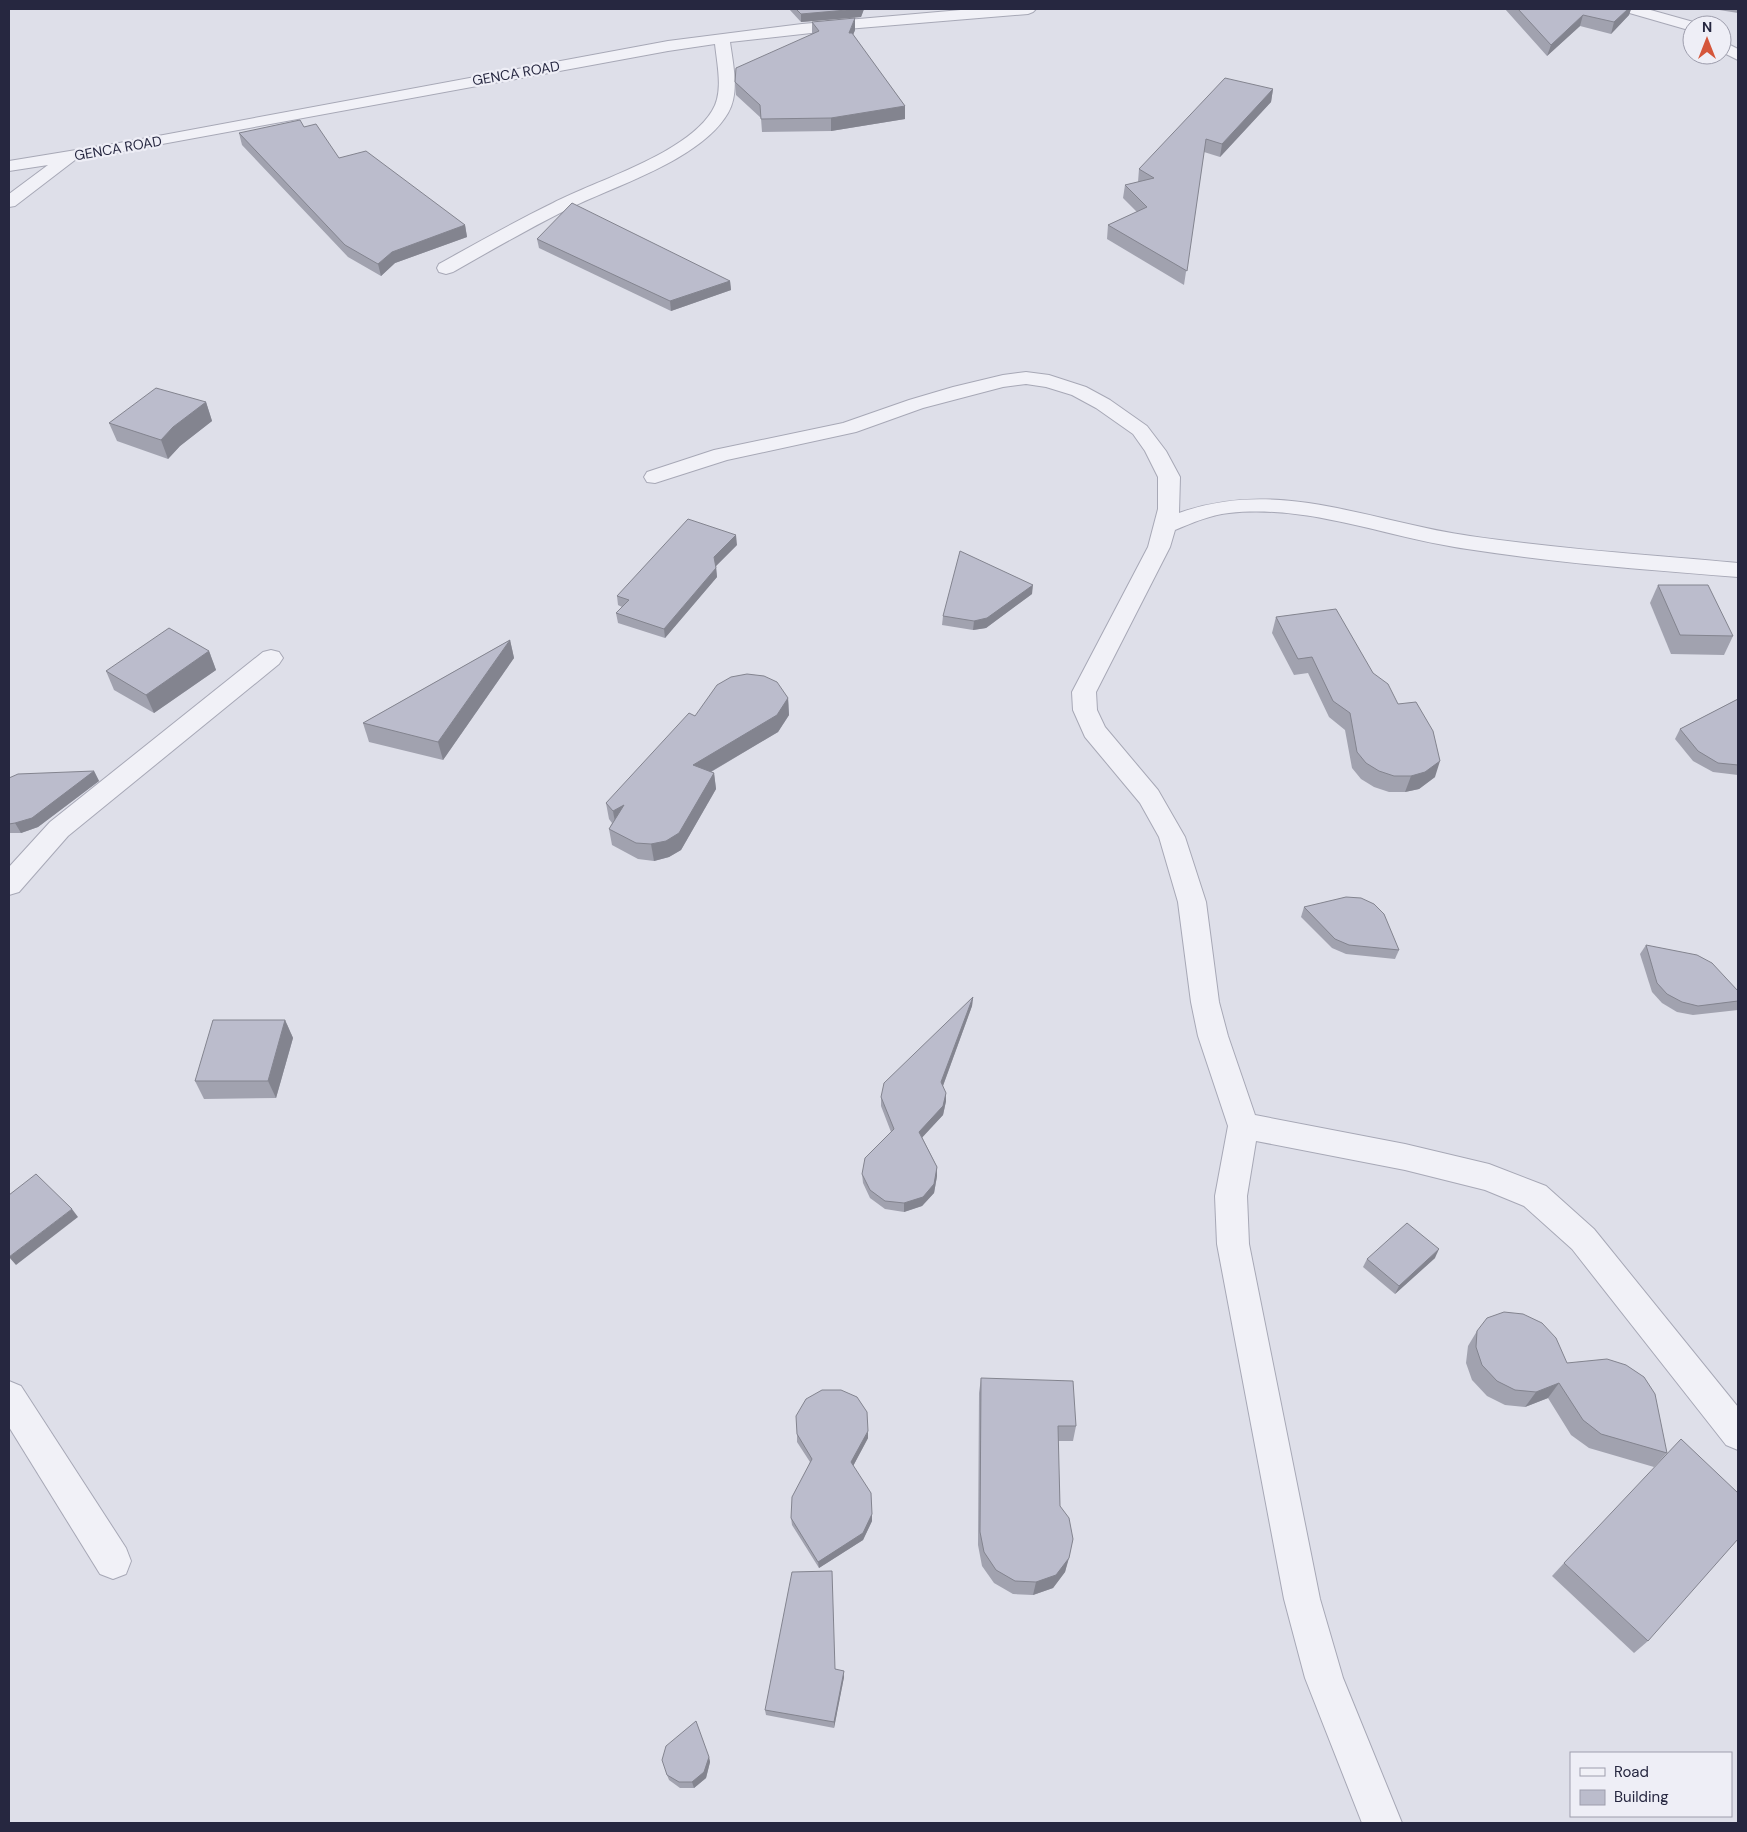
<svg xmlns="http://www.w3.org/2000/svg" width="1747" height="1832" font-family="'DM Sans',sans-serif">
	<rect width="100%" height="100%" fill="#dedfe9"/>
	<g fill="none" stroke-linecap="round" stroke-linejoin="round">
		<!-- minor casing -->
		<g stroke="#a7a8b6" stroke-width="2">
			<g id="minor">
				<path d="M 972,9 L 1036,9 L 1033,12 L 1028,14 L 847,29 L 730,42 C 733,64 740,93 728,113 C 701,160 614,186 566,210 C 528,229 490,251 453,272 L 446,274 L 439,272 L 437,268 L 439,264 C 477,243 514,222 553,203 C 597,180 686,154 712,111 C 724,93 717,64 715,44 L 668,51 L 75,160 L 15,206 L 9,207 L 9,194 L 48,165 L 9,171 L 9,161 L 131,141 L 668,41 L 802,24 Z"/>
				<path d="M 1623,9 L 1647,9 L 1697,23 L 1699,25 L 1692,25 L 1692,31 L 1626,12 Z"/>
				<path d="M 1722,41 L 1738,49 L 1738,60 L 1722,52 Z"/>
				<path d="M 1026,372 L 1049,375 L 1086,387 L 1110,400 L 1147,426 L 1166,451 L 1180,477 L 1179,513 C 1279,477 1371,522 1470,536 C 1559,549 1649,555 1738,563 L 1738,577 C 1647,570 1557,563 1467,549 C 1388,538 1309,504 1229,513 C 1210,515 1192,523 1175,530 L 1170,547 L 1096,692 L 1097,710 L 1105,727 L 1158,790 L 1185,837 L 1206,902 L 1219,1002 L 1228,1036 L 1255,1115 L 1405,1144 L 1489,1164 L 1546,1186 L 1594,1229 L 1738,1407 L 1738,1450 L 1726,1445 L 1572,1249 L 1524,1206 L 1485,1190 L 1405,1170 L 1256,1141 L 1247,1196 L 1249,1244 L 1320,1599 L 1343,1678 L 1402,1823 L 1362,1823 L 1305,1678 L 1284,1599 L 1217,1244 L 1215,1196 L 1228,1126 L 1198,1036 L 1191,1002 L 1178,902 L 1159,837 L 1140,803 L 1085,737 L 1073,710 L 1072,692 L 1148,547 L 1158,509 L 1158,477 L 1145,451 L 1133,434 L 1096,408 L 1072,395 L 1046,387 L 1026,384 L 1003,387 L 923,408 L 856,432 L 727,460 L 655,483 L 647,482 L 644,477 L 647,472 L 714,450 L 843,423 L 909,400 L 953,387 L 1003,375 Z"/>
				<path d="M 271,650 L 279,652 L 283,658 L 279,664 L 68,836 L 19,892 L 9,895 L 9,867 L 50,822 L 263,652 Z"/>
				<path d="M 9,1381 L 21,1386 L 126,1548 L 131,1561 L 126,1574 L 113,1579 L 100,1574 L 9,1427 Z"/>
			</g>
		</g>
		<!-- minor -->
		<use href="#minor" fill="#f1f1f7" fill-rule="evenodd"/>
	</g>
	<!-- wall -->
	<g fill="#a1a2af">
		<path d="M 789,9 L 864,9 L 861,17 L 801,22 Z"/>
		<path d="M 1505,9 L 1631,9 L 1629,15 L 1611,34 L 1580,26 L 1547,56 Z"/>
		<path d="M 1713,9 L 1738,9 L 1738,13 Z"/>
		<path d="M 812,22 L 855,30 L 853,35 L 905,106 L 905,119 L 831,131 L 762,132 L 761,118 L 736,95 L 735,82 L 812,34 Z"/>
		<path d="M 1273,89 L 1271,102 L 1220,157 L 1204,152 L 1184,285 L 1107,239 L 1108,225 L 1137,212 L 1123,198 L 1125,185 L 1138,182 L 1139,169 Z"/>
		<path d="M 304,127 L 339,158 L 465,225 L 467,237 L 395,263 L 381,276 L 348,257 L 242,145 L 239,133 Z"/>
		<path d="M 537,239 L 730,281 L 731,290 L 671,311 L 539,248 Z"/>
		<path d="M 206,402 L 212,421 L 180,446 L 168,459 L 117,441 L 109,423 Z"/>
		<path d="M 737,545 L 716,566 L 717,577 L 665,638 L 618,623 L 616,613 L 622,607 L 618,605 L 617,596 Z"/>
		<path d="M 1658,585 L 1733,636 L 1724,655 L 1671,654 L 1650,603 Z"/>
		<path d="M 1032,594 L 986,628 L 973,630 L 942,625 L 943,616 Z"/>
		<path d="M 1276,617 L 1373,673 L 1435,777 L 1419,789 L 1405,792 L 1389,792 L 1374,787 L 1361,779 L 1352,768 L 1345,730 L 1329,717 L 1308,673 L 1294,675 L 1272,633 Z"/>
		<path d="M 510,640 L 514,658 L 443,760 L 369,742 L 363,723 Z"/>
		<path d="M 209,651 L 216,670 L 154,713 L 114,690 L 106,671 Z"/>
		<path d="M 788,698 L 789,715 L 778,732 L 711,772 L 714,773 L 716,789 L 681,850 L 669,857 L 654,861 L 638,859 L 612,845 L 609,829 L 612,823 L 609,819 L 606,803 L 695,716 Z"/>
		<path d="M 1738,699 L 1738,775 L 1713,772 L 1693,761 L 1675,739 L 1680,729 Z"/>
		<path d="M 94,771 L 99,781 L 38,827 L 21,833 L 9,833 L 9,778 Z"/>
		<path d="M 1304,907 L 1399,950 L 1395,959 L 1346,954 L 1332,948 L 1301,917 Z"/>
		<path d="M 1646,945 L 1738,991 L 1738,1010 L 1693,1015 L 1677,1012 L 1662,1003 L 1652,992 L 1640,954 Z"/>
		<path d="M 973,997 L 972,1006 L 943,1086 L 946,1101 L 943,1115 L 922,1137 L 937,1167 L 937,1176 L 934,1193 L 922,1206 L 904,1212 L 885,1209 L 870,1198 L 863,1183 L 862,1174 L 891,1132 L 881,1106 L 881,1097 Z"/>
		<path d="M 285,1020 L 293,1038 L 276,1098 L 204,1099 L 195,1081 Z"/>
		<path d="M 1435,1258 L 1395,1294 L 1363,1267 L 1367,1259 Z"/>
		<path d="M 1477,1331 L 1567,1363 L 1667,1453 L 1654,1467 L 1589,1448 L 1571,1435 L 1548,1398 L 1525,1407 L 1505,1405 L 1487,1396 L 1472,1380 L 1466,1363 L 1468,1346 Z"/>
		<path d="M 981,1378 L 1076,1426 L 1073,1441 L 1058,1441 L 1060,1506 L 1073,1539 L 1065,1572 L 1053,1588 L 1033,1595 L 1013,1594 L 994,1583 L 982,1566 L 978,1545 L 979,1393 Z"/>
		<path d="M 797,1434 L 868,1438 L 853,1466 L 872,1521 L 863,1540 L 819,1568 L 792,1525 L 791,1518 L 810,1462 L 797,1442 Z"/>
		<path d="M 1564,1563 L 1648,1641 L 1634,1653 L 1552,1576 Z"/>
		<path d="M 835,1669 L 844,1677 L 834,1728 L 766,1715 L 765,1710 Z"/>
		<path d="M 709,1757 L 710,1762 L 706,1778 L 694,1788 L 680,1788 L 669,1780 L 667,1775 Z"/>
	</g>
	<!-- shaded-wall -->
	<g fill="#83848f">
		<path d="M 858,9 L 864,9 L 861,17 L 801,22 L 801,14 Z"/>
		<path d="M 1628,9 L 1631,9 L 1629,15 L 1611,34 L 1614,22 Z"/>
		<path d="M 1583,15 L 1580,26 L 1547,56 L 1551,45 Z"/>
		<path d="M 855,18 L 855,30 L 849,45 L 849,33 Z"/>
		<path d="M 1273,89 L 1271,102 L 1220,157 L 1222,144 Z"/>
		<path d="M 905,106 L 905,119 L 831,131 L 831,118 Z"/>
		<path d="M 465,225 L 467,237 L 395,263 L 381,276 L 378,264 L 392,252 Z"/>
		<path d="M 730,281 L 731,290 L 671,311 L 670,301 Z"/>
		<path d="M 206,402 L 212,421 L 180,446 L 168,459 L 161,440 L 173,427 Z"/>
		<path d="M 736,535 L 737,545 L 715,567 L 714,557 Z"/>
		<path d="M 716,568 L 717,577 L 665,638 L 664,629 Z"/>
		<path d="M 1033,585 L 1032,594 L 986,628 L 973,630 L 974,621 Z"/>
		<path d="M 510,640 L 514,658 L 443,760 L 438,742 Z"/>
		<path d="M 209,651 L 216,670 L 154,713 L 146,695 Z"/>
		<path d="M 788,698 L 789,715 L 778,732 L 695,781 L 693,765 Z"/>
		<path d="M 1440,761 L 1435,777 L 1419,789 L 1405,792 L 1411,776 Z"/>
		<path d="M 94,771 L 99,781 L 38,827 L 21,833 L 15,823 Z"/>
		<path d="M 714,773 L 716,789 L 681,850 L 669,857 L 654,861 L 651,844 Z"/>
		<path d="M 624,805 L 616,828 L 613,811 Z"/>
		<path d="M 973,997 L 972,1006 L 941,1091 L 941,1082 Z"/>
		<path d="M 285,1020 L 293,1038 L 276,1098 L 268,1081 Z"/>
		<path d="M 946,1093 L 946,1101 L 943,1115 L 919,1141 L 919,1132 Z"/>
		<path d="M 937,1167 L 937,1176 L 934,1193 L 922,1206 L 904,1212 L 904,1203 Z"/>
		<path d="M 72,1209 L 78,1217 L 16,1265 L 9,1257 Z"/>
		<path d="M 1439,1249 L 1435,1258 L 1395,1294 L 1399,1286 Z"/>
		<path d="M 1559,1383 L 1548,1398 L 1525,1407 L 1536,1392 Z"/>
		<path d="M 868,1431 L 868,1438 L 851,1470 L 851,1462 Z"/>
		<path d="M 872,1514 L 872,1521 L 863,1540 L 819,1568 L 818,1562 Z"/>
		<path d="M 1069,1558 L 1065,1572 L 1053,1588 L 1033,1595 L 1036,1582 Z"/>
		<path d="M 844,1671 L 844,1677 L 834,1728 L 834,1722 Z"/>
		<path d="M 709,1757 L 710,1762 L 706,1778 L 694,1788 L 692,1782 Z"/>
	</g>
	<!-- building -->
	<g fill="#bbbccc" stroke="#83848f">
		<path d="M 796,9 L 858,9 L 801,14 Z"/>
		<path d="M 1518,9 L 1628,9 L 1614,22 L 1583,15 L 1551,45 Z"/>
		<path d="M 855,18 L 849,33 L 852,33 L 905,106 L 831,118 L 761,119 L 760,105 L 735,82 L 736,68 L 819,31 L 812,22 Z"/>
		<path d="M 1225,78 L 1273,89 L 1222,144 L 1206,139 L 1187,271 L 1108,225 L 1147,207 L 1125,185 L 1154,178 L 1139,169 Z"/>
		<path d="M 300,120 L 304,127 L 316,124 L 339,158 L 366,151 L 465,225 L 392,252 L 378,264 L 345,245 L 239,133 Z"/>
		<path d="M 572,203 L 730,281 L 670,301 L 537,239 Z"/>
		<path d="M 156,388 L 206,402 L 173,427 L 161,440 L 109,423 Z"/>
		<path d="M 688,519 L 736,535 L 714,557 L 716,568 L 664,629 L 616,613 L 629,600 L 617,596 Z"/>
		<path d="M 960,551 L 1033,585 L 987,618 L 974,621 L 943,616 Z"/>
		<path d="M 1658,585 L 1708,585 L 1733,636 L 1680,635 Z"/>
		<path d="M 1336,609 L 1373,673 L 1388,684 L 1398,704 L 1416,702 L 1433,731 L 1440,761 L 1425,772 L 1411,776 L 1394,776 L 1379,771 L 1366,763 L 1357,752 L 1350,713 L 1333,701 L 1312,657 L 1298,659 L 1276,617 Z"/>
		<path d="M 169,628 L 209,651 L 146,695 L 106,671 Z"/>
		<path d="M 510,640 L 438,742 L 363,723 Z"/>
		<path d="M 747,674 L 764,676 L 777,682 L 788,698 L 777,715 L 693,765 L 714,773 L 679,833 L 666,841 L 651,844 L 636,843 L 609,829 L 624,805 L 613,811 L 606,803 L 689,713 L 695,716 L 717,685 L 731,677 Z"/>
		<path d="M 1738,699 L 1738,765 L 1718,763 L 1698,751 L 1680,729 Z"/>
		<path d="M 94,771 L 32,818 L 15,823 L 9,824 L 9,778 L 18,774 Z"/>
		<path d="M 1346,897 L 1361,898 L 1374,904 L 1384,914 L 1399,950 L 1349,945 L 1335,939 L 1304,907 Z"/>
		<path d="M 1646,945 L 1697,955 L 1712,963 L 1738,991 L 1738,1001 L 1698,1006 L 1682,1002 L 1667,994 L 1657,983 Z"/>
		<path d="M 973,997 L 941,1082 L 946,1093 L 943,1106 L 919,1132 L 937,1167 L 934,1184 L 923,1197 L 904,1203 L 885,1201 L 870,1190 L 862,1174 L 865,1158 L 894,1129 L 881,1097 L 884,1083 Z"/>
		<path d="M 213,1020 L 285,1020 L 268,1081 L 195,1081 Z"/>
		<path d="M 36,1174 L 72,1209 L 9,1257 L 9,1195 Z"/>
		<path d="M 1407,1223 L 1439,1249 L 1399,1286 L 1367,1259 Z"/>
		<path d="M 1504,1312 L 1523,1314 L 1542,1323 L 1556,1338 L 1567,1363 L 1607,1359 L 1626,1365 L 1644,1377 L 1655,1394 L 1667,1453 L 1601,1434 L 1583,1420 L 1559,1383 L 1536,1392 L 1515,1390 L 1497,1381 L 1482,1365 L 1476,1347 L 1477,1331 L 1487,1318 Z"/>
		<path d="M 981,1378 L 1073,1381 L 1076,1426 L 1058,1426 L 1060,1506 L 1069,1518 L 1073,1539 L 1069,1558 L 1056,1575 L 1036,1582 L 1015,1581 L 996,1570 L 984,1552 L 980,1532 Z"/>
		<path d="M 822,1390 L 841,1390 L 857,1397 L 867,1412 L 868,1431 L 851,1462 L 871,1493 L 872,1514 L 863,1533 L 818,1562 L 791,1518 L 792,1497 L 812,1459 L 797,1434 L 796,1416 L 806,1399 Z"/>
		<path d="M 1681,1439 L 1738,1493 L 1738,1539 L 1648,1641 L 1564,1563 Z"/>
		<path d="M 832,1571 L 835,1669 L 844,1671 L 834,1722 L 765,1710 L 792,1572 Z"/>
		<path d="M 696,1721 L 709,1757 L 704,1772 L 692,1782 L 679,1782 L 667,1775 L 662,1760 L 666,1746 Z"/>
	</g>
	<g text-anchor="middle" dominant-baseline="central" stroke-width="4.5" stroke-linejoin="round" paint-order="stroke">
		<!-- far-street labels -->
		<g font-size="14" fill="#262740" stroke="#eeeef6">
			<text transform="translate(516 73) rotate(-10)">GENCA ROAD</text>
			<text transform="translate(118 148) rotate(-10)">GENCA ROAD</text>
		</g>
	</g>
	<!-- border -->
	<rect width="1747" height="1832" fill="none" stroke="#262740" stroke-width="20"/>
	<!-- legend -->
	<rect x="1570" y="1752" width="162" height="65" fill="#eeeef6" stroke="#9e9ead"/>
	<rect x="1580" y="1768" width="25" height="8" fill="#f1f1f7" stroke="#9e9ead"/>
	<text x="1614" y="1777" font-size="15" fill="#262740">Road</text>
	<rect x="1580" y="1790" width="25" height="15" fill="#bbbccc" stroke="#9e9ead"/>
	<text x="1614" y="1802" font-size="15" fill="#262740">Building</text>
	<!-- north arrow -->
	<g transform="translate(1707 40)"><circle r="24" fill="#eeeef6" stroke="#9e9ead"/>
	<path d="M0-4L9 19L0 12L-9 19Z" fill="#d5563b"/>
	<text y="-8" font-size="14" font-weight="bold" text-anchor="middle" fill="#262740">N</text>
	</g>
</svg>
